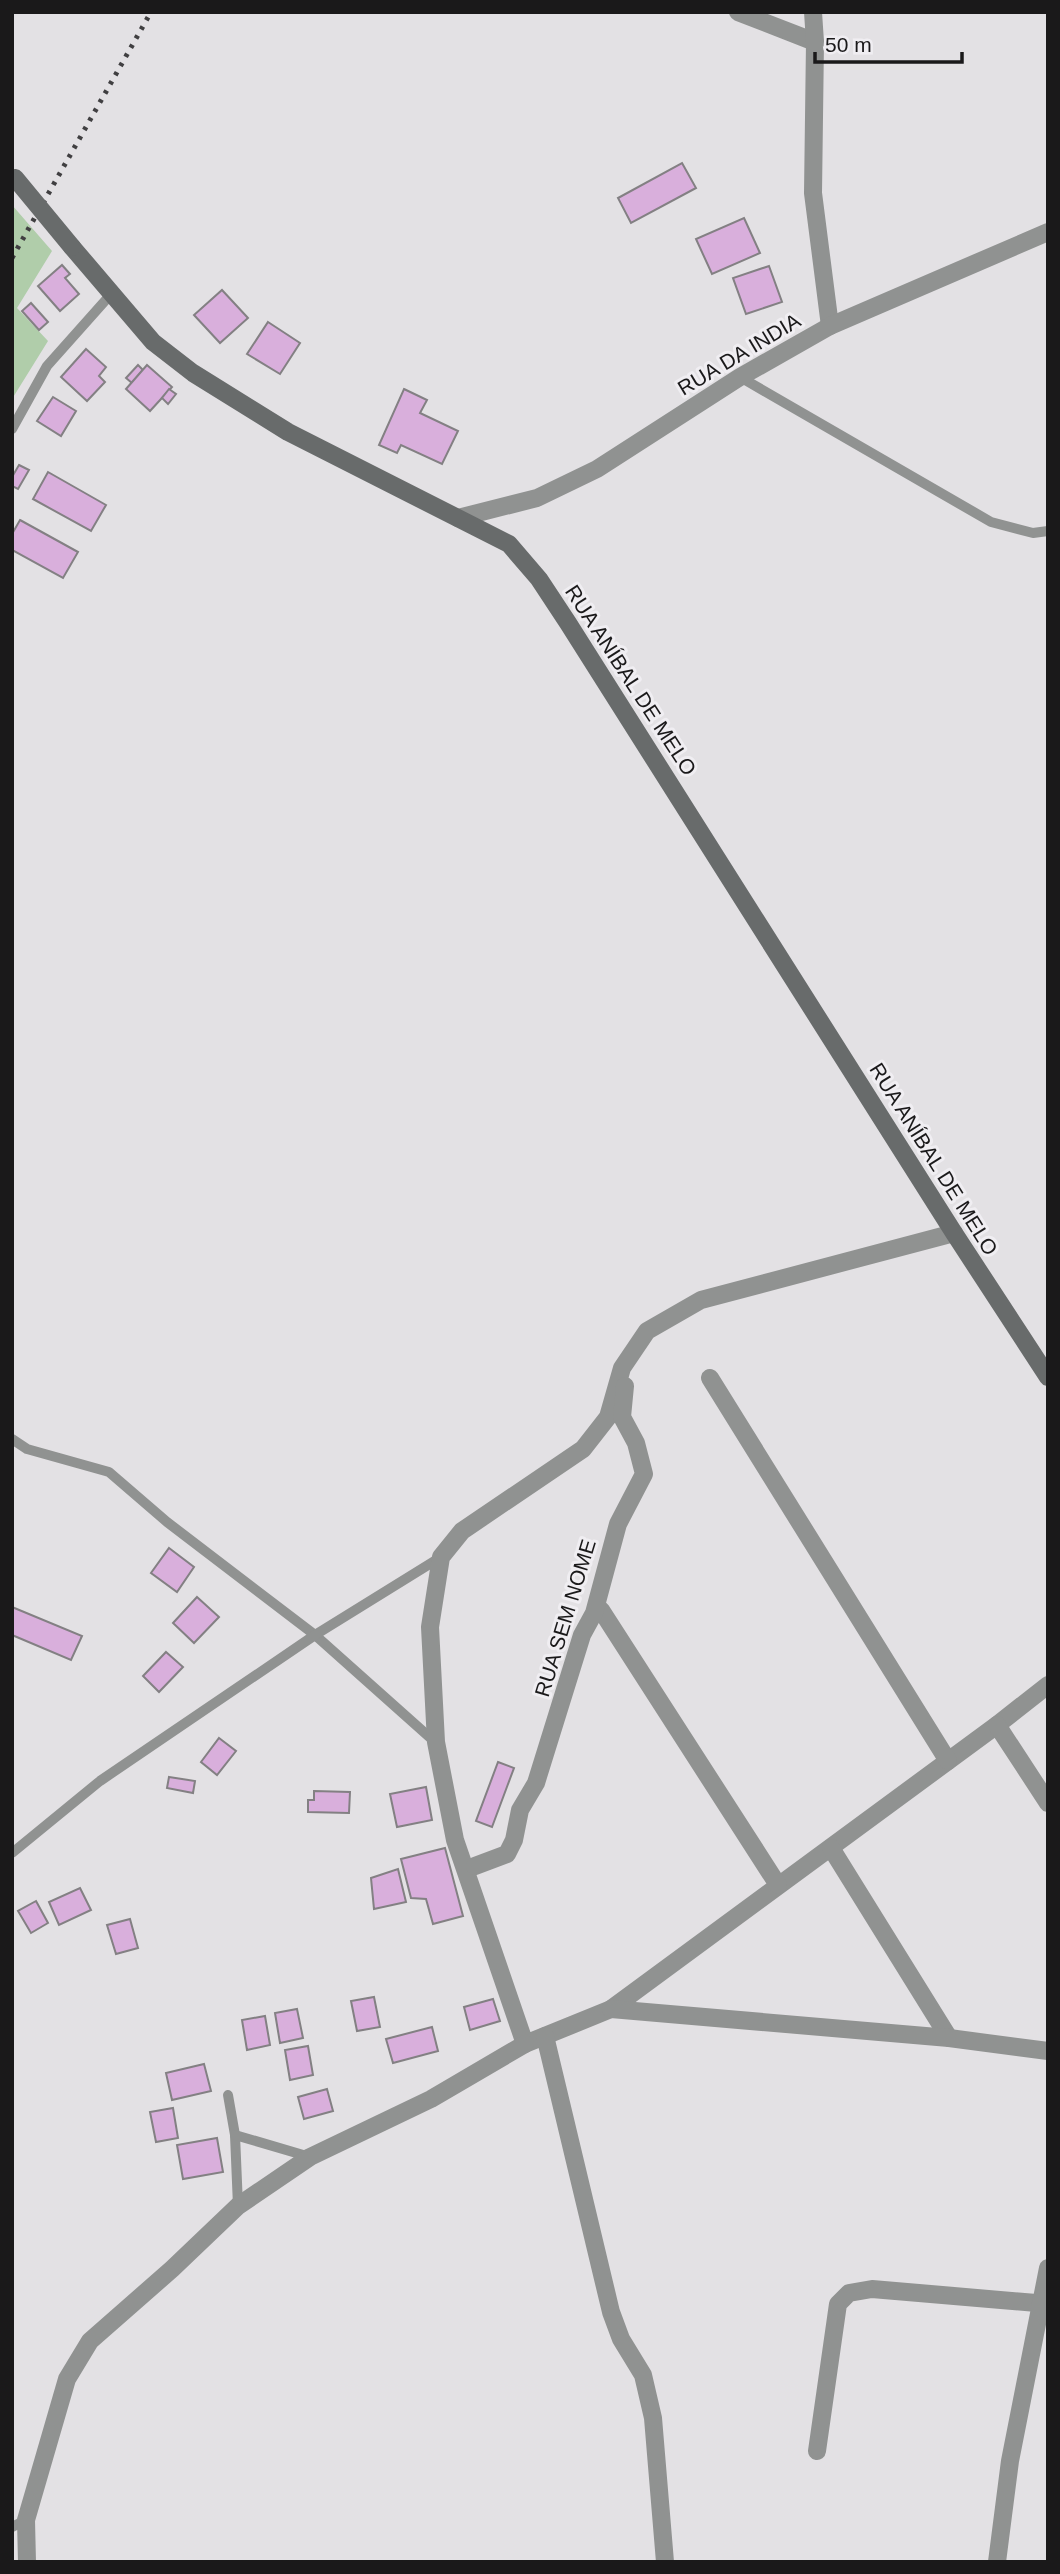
<svg xmlns="http://www.w3.org/2000/svg" width="1060" height="2574" font-family="Helvetica,sans-serif">
	<rect width="100%" height="100%" fill="#e3e1e4"/>
	<!-- green -->
	<path fill="#b0cdaa" d="M 12,205 L 52,251 L 17,308 L 48,341 L 12,399 Z"/>
	<!-- building -->
	<g fill="#d9afdc" stroke="#838083" stroke-width="2">
		<path d="M 682,163 L 696,188 L 631,223 L 618,198 Z"/>
		<path d="M 744,218 L 760,253 L 712,274 L 696,239 Z"/>
		<path d="M 62,265 L 70,274 L 65,278 L 79,294 L 60,311 L 38,286 Z"/>
		<path d="M 769,266 L 782,302 L 746,314 L 733,278 Z"/>
		<path d="M 222,290 L 248,318 L 220,343 L 194,315 Z"/>
		<path d="M 31,303 L 48,322 L 39,330 L 22,311 Z"/>
		<path d="M 268,322 L 300,343 L 280,374 L 247,354 Z"/>
		<path d="M 86,349 L 106,367 L 99,376 L 105,382 L 87,401 L 61,377 Z"/>
		<path d="M 138,365 L 143,370 L 132,383 L 126,378 Z"/>
		<path d="M 147,365 L 172,387 L 150,411 L 126,389 Z"/>
		<path d="M 169,389 L 176,394 L 168,404 L 162,398 Z"/>
		<path d="M 404,389 L 427,400 L 420,413 L 458,431 L 442,464 L 401,445 L 397,453 L 379,445 Z"/>
		<path d="M 53,397 L 76,411 L 61,436 L 37,421 Z"/>
		<path d="M 19,465 L 29,470 L 18,489 L 12,486 L 12,477 Z"/>
		<path d="M 48,472 L 106,505 L 91,531 L 33,499 Z"/>
		<path d="M 20,520 L 78,552 L 63,578 L 12,550 L 12,534 Z"/>
		<path d="M 169,1548 L 194,1567 L 177,1592 L 151,1573 Z"/>
		<path d="M 197,1597 L 219,1617 L 194,1643 L 173,1623 Z"/>
		<path d="M 12,1607 L 82,1636 L 71,1660 L 12,1635 Z"/>
		<path d="M 166,1652 L 183,1667 L 159,1692 L 143,1676 Z"/>
		<path d="M 219,1738 L 236,1751 L 217,1775 L 201,1762 Z"/>
		<path d="M 498,1762 L 514,1768 L 492,1827 L 476,1821 Z"/>
		<path d="M 169,1777 L 195,1781 L 193,1793 L 167,1788 Z"/>
		<path d="M 426,1787 L 432,1820 L 397,1827 L 390,1794 Z"/>
		<path d="M 314,1791 L 350,1792 L 349,1813 L 308,1812 L 308,1800 L 314,1800 Z"/>
		<path d="M 445,1848 L 463,1916 L 433,1924 L 426,1899 L 411,1898 L 401,1859 Z"/>
		<path d="M 398,1869 L 406,1902 L 374,1909 L 371,1878 Z"/>
		<path d="M 80,1888 L 91,1910 L 59,1925 L 49,1902 Z"/>
		<path d="M 36,1901 L 48,1923 L 31,1933 L 18,1911 Z"/>
		<path d="M 130,1919 L 138,1948 L 116,1954 L 107,1925 Z"/>
		<path d="M 374,1997 L 380,2027 L 357,2031 L 351,2001 Z"/>
		<path d="M 493,1999 L 500,2021 L 470,2030 L 464,2007 Z"/>
		<path d="M 297,2009 L 303,2038 L 280,2043 L 275,2013 Z"/>
		<path d="M 265,2016 L 270,2045 L 247,2050 L 242,2020 Z"/>
		<path d="M 432,2027 L 438,2051 L 393,2063 L 386,2039 Z"/>
		<path d="M 308,2046 L 313,2075 L 290,2080 L 285,2050 Z"/>
		<path d="M 204,2064 L 211,2091 L 172,2100 L 166,2073 Z"/>
		<path d="M 327,2089 L 333,2111 L 304,2119 L 298,2097 Z"/>
		<path d="M 173,2108 L 178,2138 L 156,2142 L 150,2112 Z"/>
		<path d="M 217,2138 L 223,2172 L 183,2179 L 177,2145 Z"/>
	</g>
	<g fill="none" stroke-linecap="round" stroke-linejoin="round">
		<!-- lane -->
		<g stroke="#909291" stroke-width="10">
			<path d="M 740,377 L 991,522 L 1033,533 L 1048,531"/>
			<path d="M 12,429 L 47,366 L 112,293"/>
			<path d="M 12,1439 L 27,1449 L 109,1472 L 167,1522 L 315,1635 L 435,1742"/>
			<path d="M 12,1853 L 100,1781 L 315,1635 L 441,1557"/>
			<path d="M 228,2095 L 235,2135 L 238,2206"/>
			<path d="M 235,2135 L 310,2157"/>
			<path d="M 12,2527 L 26,2520"/>
		</g>
		<!-- street -->
		<g stroke="#909291" stroke-width="18">
			<path d="M 738,12 L 815,42"/>
			<path d="M 813,12 L 815,42 L 813,193 L 830,326"/>
			<path d="M 458,518 L 537,498 L 597,469 L 740,377 L 830,326 L 1048,232"/>
			<path d="M 954,1233 L 701,1300 L 647,1331 L 622,1368 L 608,1417 L 583,1449 L 462,1531 L 441,1557 L 430,1627 L 436,1742 L 455,1840 L 525,2044 L 611,2009 L 997,1725 L 1048,1685"/>
			<path d="M 710,1378 L 948,1761"/>
			<path d="M 601,1610 L 778,1885"/>
			<path d="M 997,1725 L 1048,1803"/>
			<path d="M 831,1848 L 949,2038"/>
			<path d="M 475,1866 L 507,1854 L 514,1840 L 520,1810 L 536,1783 L 582,1635 L 594,1613 L 618,1524 L 644,1474 L 636,1443 L 622,1417 L 625,1386"/>
			<path d="M 611,2009 L 949,2038 L 1048,2051"/>
			<path d="M 545,2036 L 611,2312 L 621,2339 L 643,2375 L 653,2418 L 665,2562"/>
			<path d="M 817,2451 L 838,2304 L 849,2293 L 872,2289 L 1048,2304"/>
			<path d="M 27,2562 L 26,2520 L 67,2379 L 90,2341 L 172,2269 L 238,2206 L 310,2157 L 431,2099 L 525,2044"/>
			<path d="M 997,2562 L 1010,2461 L 1048,2268"/>
		</g>
		<!-- secondary -->
		<path stroke="#686b6b" stroke-width="18" d="M 72,247 L 153,342 L 193,373 L 288,432 L 509,544 L 539,579 L 568,623 L 954,1233 L 1048,1377"/>
		<!-- rail -->
		<path stroke="#403f41" stroke-width="5" stroke-dasharray="3.5 7" stroke-linecap="butt" d="M 12,258 L 151,12"/>
		<!-- secondary-bridge -->
		<path stroke="#686b6b" stroke-width="18" d="M 15,178 L 72,247"/>
	</g>
	<g text-anchor="middle" dominant-baseline="central" stroke-width="6" stroke-linejoin="round" paint-order="stroke">
		<!-- street labels -->
		<g font-size="21" fill="#1a191a" stroke="#f0eef2">
			<text transform="translate(739 354) rotate(-31)">RUA DA INDIA</text>
			<text transform="translate(631 680) rotate(57)">RUA ANÍBAL DE MELO</text>
			<text transform="translate(934 1159) rotate(58)">RUA ANÍBAL DE MELO</text>
			<text transform="translate(565 1618) rotate(-73)">RUA SEM NOME</text>
		</g>
	</g>
	<!-- border -->
	<rect width="1060" height="2574" fill="none" stroke="#1a191a" stroke-width="28"/>
	<!-- scale -->
	<path d="M815 52v10h147v-10" fill="none" stroke="#1a191a" stroke-width="3.5"/>
	<text x="825" y="52" font-size="21" fill="#1a191a" stroke="#f0eef2" stroke-width="5" paint-order="stroke">50 m</text>
</svg>
